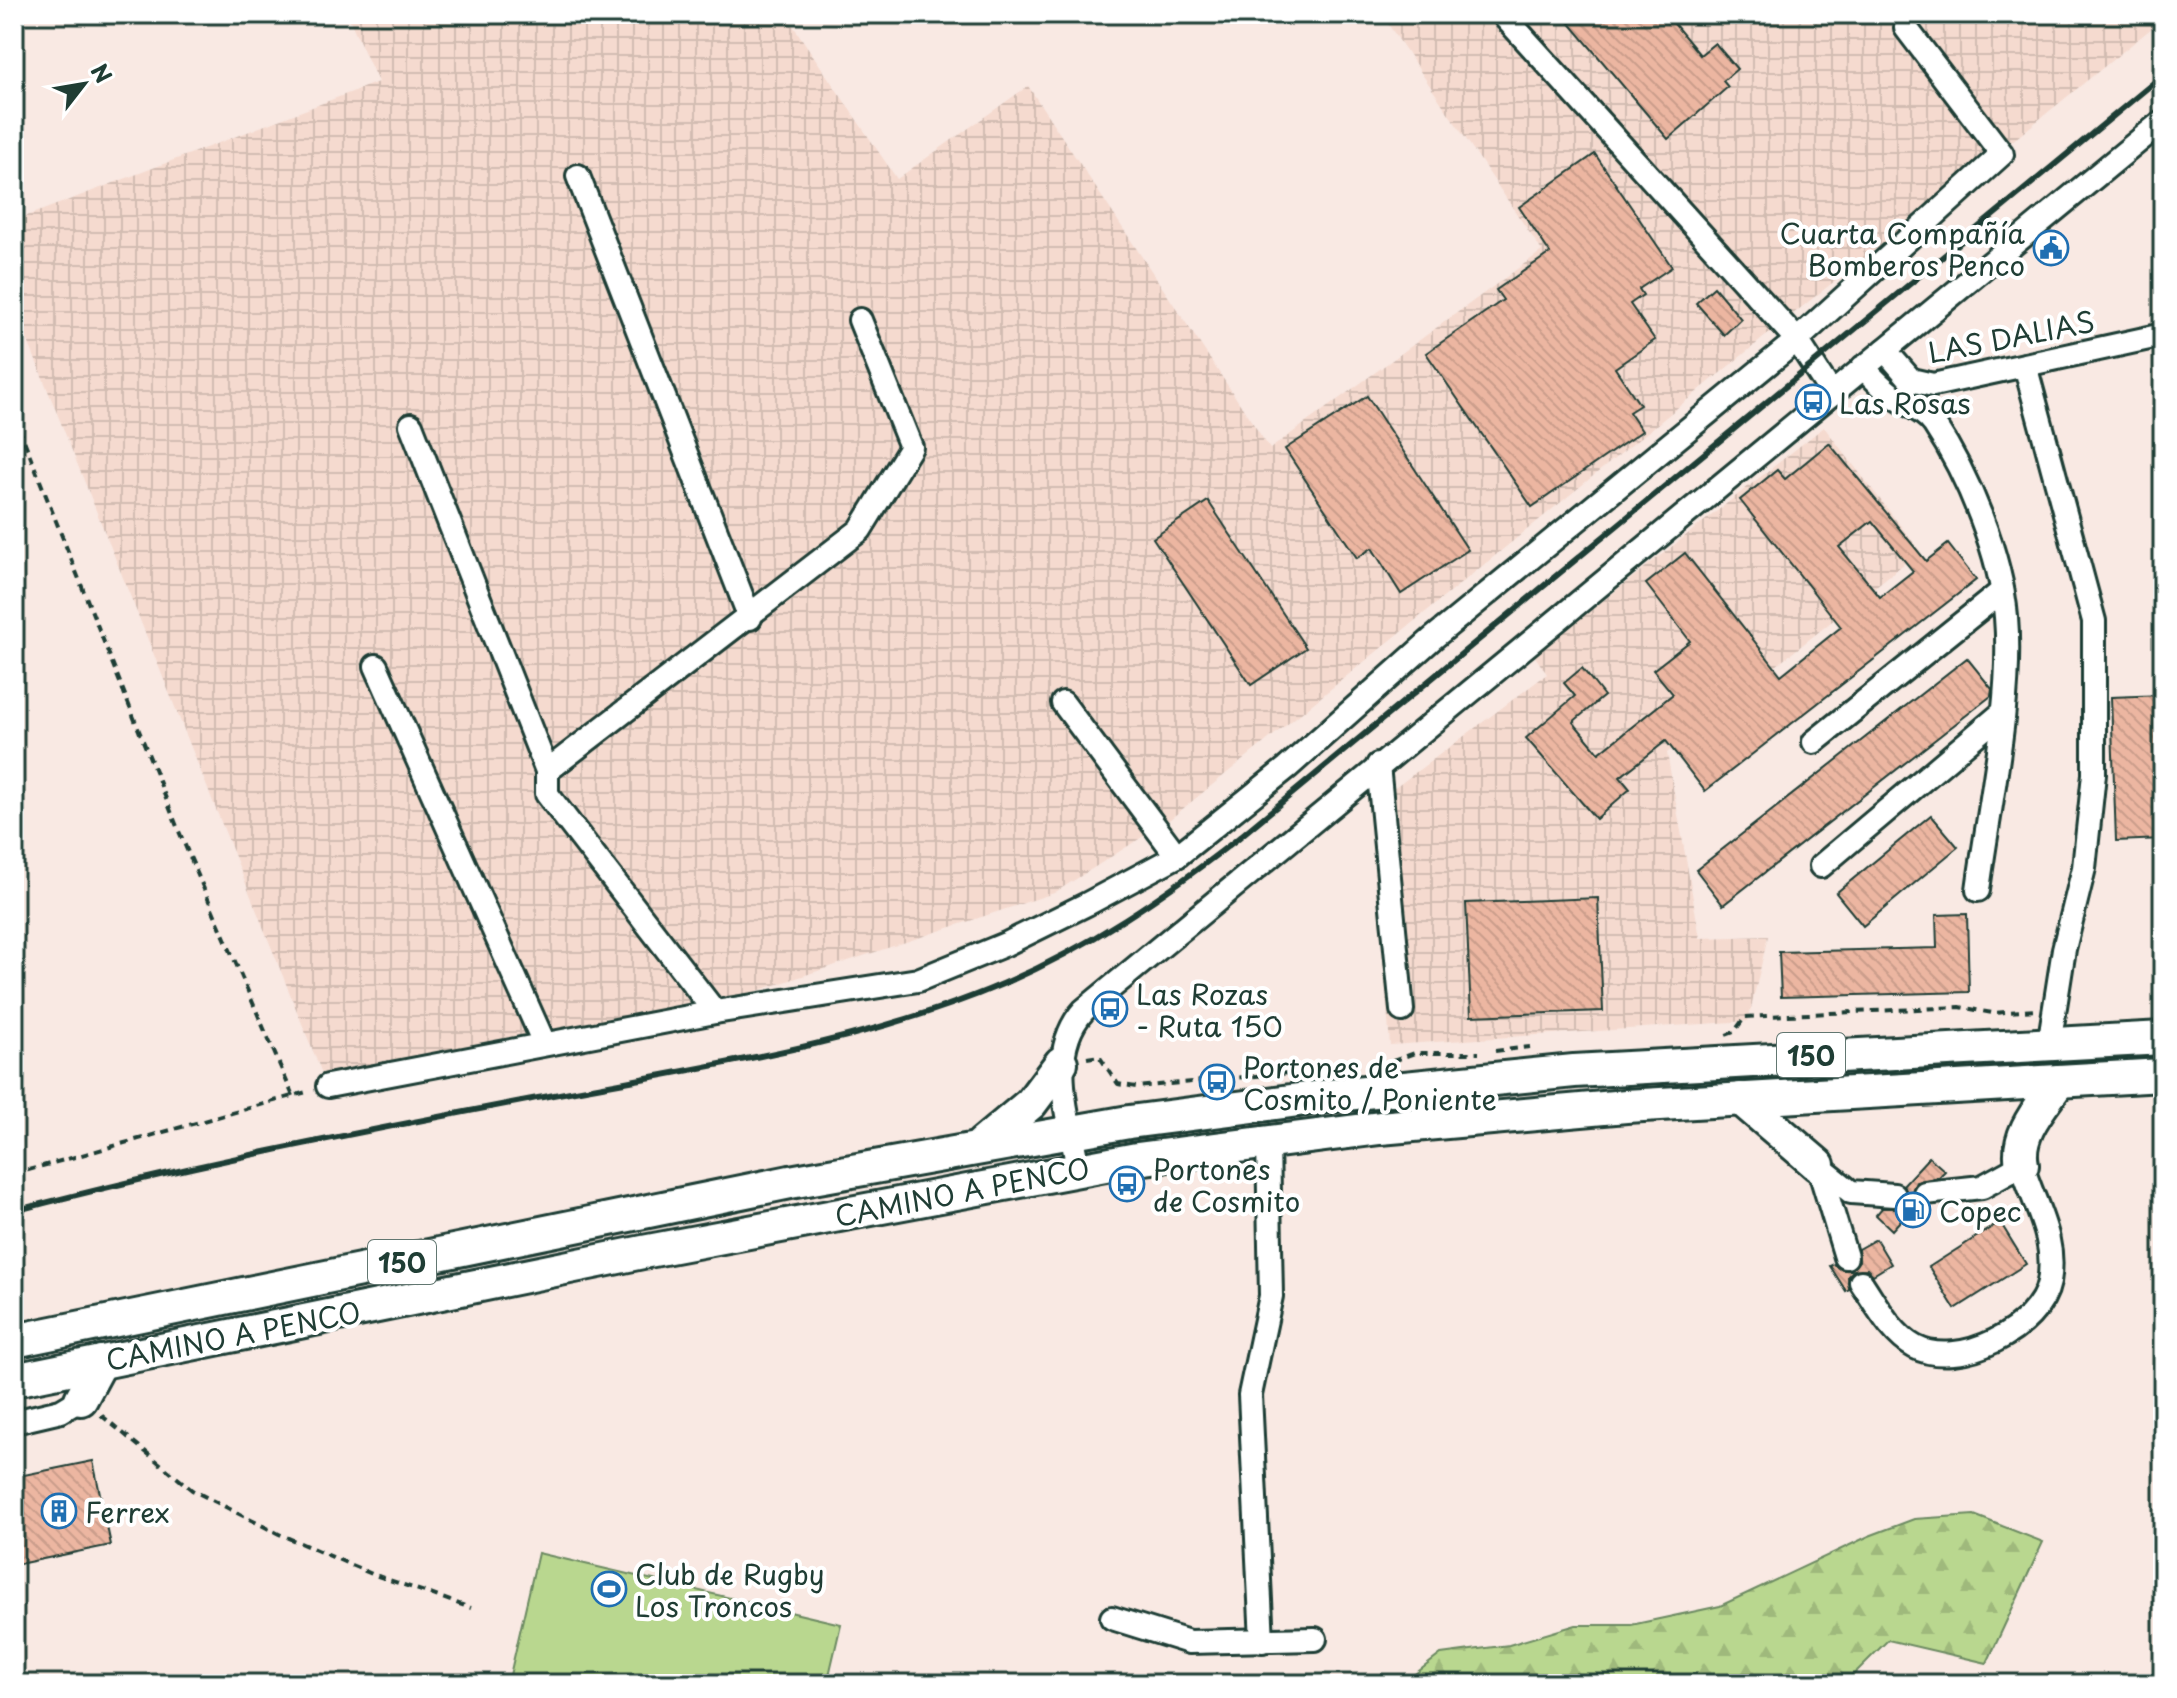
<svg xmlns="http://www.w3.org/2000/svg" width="2177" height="1698" font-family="'Playpen Sans',sans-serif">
	<defs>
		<pattern id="industrial-grid" width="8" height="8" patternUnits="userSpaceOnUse" patternTransform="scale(2)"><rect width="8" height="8" fill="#f5dacf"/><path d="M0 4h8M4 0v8" fill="none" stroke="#d2bcb2"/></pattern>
		<pattern id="forest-firs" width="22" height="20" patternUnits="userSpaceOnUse" patternTransform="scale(2)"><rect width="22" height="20" fill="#b9d78f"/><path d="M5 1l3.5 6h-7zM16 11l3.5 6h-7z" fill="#9fb97c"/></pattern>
		<pattern id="building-back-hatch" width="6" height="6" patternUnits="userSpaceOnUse" patternTransform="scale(2)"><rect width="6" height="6" fill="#ecb6a1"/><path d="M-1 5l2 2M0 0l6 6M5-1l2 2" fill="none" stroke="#ca9d8b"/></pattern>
	</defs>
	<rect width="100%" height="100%" fill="#f9e9e3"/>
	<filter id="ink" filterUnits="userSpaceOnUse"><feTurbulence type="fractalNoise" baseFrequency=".0125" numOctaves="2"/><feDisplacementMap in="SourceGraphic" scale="16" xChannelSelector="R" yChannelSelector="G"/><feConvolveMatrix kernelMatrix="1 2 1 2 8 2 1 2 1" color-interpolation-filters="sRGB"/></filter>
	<g filter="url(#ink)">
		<!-- industrial -->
		<g fill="url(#industrial-grid)">
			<path d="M 347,14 L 785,14 L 897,179 L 1028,86 L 1270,449 L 1542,251 L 1384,18 L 1390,14 L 2163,14 L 2163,19 L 2020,135 L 1793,314 L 1169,820 L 1054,893 L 754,992 L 323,1076 L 14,306 L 14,221 L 378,82 Z"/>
			<path d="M 1824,427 L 1920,551 L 1667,753 L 1700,938 L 1768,936 L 1748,1021 L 1390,1045 L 1371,806 L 1547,674 L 1534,655 Z"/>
		</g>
		<!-- forest -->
		<path fill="url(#forest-firs)" stroke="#6c8a62" stroke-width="2" d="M 1974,1515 L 2043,1542 L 1987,1663 L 1888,1640 L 1844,1684 L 1402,1684 L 1441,1654 L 1509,1645 L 1576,1625 L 1631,1625 L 1720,1606 L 1869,1536 L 1914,1519 Z"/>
		<!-- garden -->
		<path fill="#b9d78f" stroke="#6c8a62" stroke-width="2" d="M 538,1553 L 841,1624 L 827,1684 L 508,1684 Z"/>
		<!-- building -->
		<g fill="url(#building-back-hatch)" stroke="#1f3d34" stroke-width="2" fill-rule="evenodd">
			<path d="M 1562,14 L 1666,14 L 1700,55 L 1715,43 L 1737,69 L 1723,81 L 1728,87 L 1668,139 Z"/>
			<path d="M 1595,154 L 1672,267 L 1639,289 L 1643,295 L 1630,304 L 1655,340 L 1615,368 L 1640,405 L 1629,412 L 1642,431 L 1532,507 L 1426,353 L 1503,300 L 1496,290 L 1550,253 L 1519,207 Z"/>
			<path d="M 1714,287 L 1741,319 L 1724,335 L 1696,303 Z"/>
			<path d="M 1367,396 L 1468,550 L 1401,594 L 1372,548 L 1357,558 L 1285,449 Z"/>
			<path d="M 1829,443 L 1926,561 L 1948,544 L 1976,580 L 1705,791 L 1666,741 L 1620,777 L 1630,789 L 1596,819 L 1526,738 L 1575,696 L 1564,683 L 1582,668 L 1604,696 L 1573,722 L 1599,753 L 1673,694 L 1653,670 L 1690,641 L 1646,584 L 1685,553 L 1781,675 L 1841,627 L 1740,500 L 1777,470 L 1785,479 ZM 1872,521 L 1913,571 L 1880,597 L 1839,547 Z"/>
			<path d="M 1208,501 L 1306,648 L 1251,685 L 1153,538 Z"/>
			<path d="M 1967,658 L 1992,689 L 1991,696 L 1723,905 L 1696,870 Z"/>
			<path d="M 2163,695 L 2163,839 L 2116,841 L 2111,697 Z"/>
			<path d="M 1931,815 L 1958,847 L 1863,926 L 1836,893 Z"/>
			<path d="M 1598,898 L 1603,1011 L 1471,1016 L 1466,903 Z"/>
			<path d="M 1967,914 L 1969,992 L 1781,997 L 1779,952 L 1937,948 L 1936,915 Z"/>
			<path d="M 1929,1157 L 1945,1171 L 1939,1177 L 1916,1182 L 1911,1194 L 1916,1203 L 1892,1230 L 1876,1215 L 1882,1208 L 1899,1208 L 1905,1203 L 1908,1195 L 1903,1185 Z"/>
			<path d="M 2000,1222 L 2026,1264 L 1955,1309 L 1929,1267 Z"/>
			<path d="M 1876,1239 L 1891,1264 L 1873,1275 L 1867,1269 L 1854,1270 L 1848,1276 L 1849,1289 L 1846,1291 L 1830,1266 L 1834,1264 L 1842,1270 L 1851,1270 L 1859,1261 L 1858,1249 Z"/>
			<path d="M 93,1461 L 111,1545 L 14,1565 L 14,1477 Z"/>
		</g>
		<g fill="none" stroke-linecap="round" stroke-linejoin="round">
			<!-- minor casing -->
			<g stroke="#1f3d34" stroke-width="28">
				<g id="minor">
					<path d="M 1505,17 L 1797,340 L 2002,154 L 1906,28"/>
					<path d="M 578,176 L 750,618"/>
					<path d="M 1885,350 L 1911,380 L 1933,385 L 2163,335"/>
					<path d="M 2025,365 L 2094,621 L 2094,774 L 2084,868 L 2064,949 L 2049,1045"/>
					<path d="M 1863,367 C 1873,378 1882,388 1894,396 C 1908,406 1924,410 1934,424 C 1968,475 2001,555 2006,617 C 2013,700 1989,806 1978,890"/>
					<path d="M 411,425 L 547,771"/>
					<path d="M 376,666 L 544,1043"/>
					<path d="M 1063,703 L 1177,856"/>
					<path d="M 1814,742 L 2002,591"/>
					<path d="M 1378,765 L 1402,1010"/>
					<path d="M 1821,866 L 2001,714"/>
					<path d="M 715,1012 L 547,794 L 547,771 L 860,530 L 911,447 L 860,320"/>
					<path d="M 328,1086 L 715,1012 L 918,980 L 1006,944 L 1087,904 L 1177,856 L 1288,767 L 1432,639 L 1797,340 L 1832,394"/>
					<path d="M 1818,1165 L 1846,1257"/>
					<path d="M 1078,1168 C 1069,1117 1045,1053 1084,1010 L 2163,121"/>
					<path d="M 1821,1168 L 1851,1192 L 1894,1195"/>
					<path d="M 1861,1282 C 1876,1304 1891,1334 1915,1347 C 1958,1370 2040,1329 2049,1282 C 2057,1237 2034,1206 2022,1165 L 1982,1187 L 1925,1193"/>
					<path d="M 14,1422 L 61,1411 L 81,1399"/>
					<path d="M 1112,1618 L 1189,1642 L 1315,1639"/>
					<path d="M 1262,1641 L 1250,1395 L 1271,1296 L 1268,1142"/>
				</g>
			</g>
			<!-- highway casing -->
			<g stroke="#1f3d34" stroke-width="38">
				<g id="highway">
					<path d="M 1741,1099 L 1818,1165"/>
					<path d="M 982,1144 L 1031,1103 L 1061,1063"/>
					<path d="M 2022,1165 C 2015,1133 2043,1105 2059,1081"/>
					<path d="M 14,1341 L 790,1182 L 1129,1122 L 1345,1094 L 1574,1071 L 2163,1038"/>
					<path d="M 14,1380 L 643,1252 L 1137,1159 L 1380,1128 L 1626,1106 L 2163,1075"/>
					<path d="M 81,1399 L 101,1362"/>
				</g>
			</g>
			<!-- path -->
			<g stroke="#1f3d34" stroke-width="4" stroke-dasharray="8 6" stroke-linecap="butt">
				<path d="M 14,415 L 178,829 L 293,1096"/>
				<path d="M 1726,1035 L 1734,1032 L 1745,1017 L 1960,1007 L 1992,1013 L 2036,1010"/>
				<path d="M 1495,1051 L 1530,1047"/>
				<path d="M 1087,1058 L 1099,1056 L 1118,1084 L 1136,1087 L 1289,1073"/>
				<path d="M 1393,1061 L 1415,1053 L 1479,1053"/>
				<path d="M 14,1174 L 310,1091"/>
				<path d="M 101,1415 L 192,1490 L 279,1534 L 372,1574 L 471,1608"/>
			</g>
			<!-- minor -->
			<use href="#minor" stroke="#fff" stroke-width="22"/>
			<!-- highway -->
			<use href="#highway" stroke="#fff" stroke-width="32"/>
			<!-- rail -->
			<path stroke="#1f3d34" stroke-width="6" d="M 14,1211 C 184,1166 355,1133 527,1100 C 688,1069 854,1048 1005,983 C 1089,947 1164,896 1236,840 L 2163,75"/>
		</g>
	</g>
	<!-- icons -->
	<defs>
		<g id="civic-ring" transform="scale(1.8)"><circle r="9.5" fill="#fff" stroke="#1f6fb2" stroke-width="1.5"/><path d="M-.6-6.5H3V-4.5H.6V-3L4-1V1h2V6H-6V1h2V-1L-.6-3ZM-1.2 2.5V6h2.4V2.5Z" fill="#1f6fb2"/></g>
		<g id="bus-ring" transform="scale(1.8)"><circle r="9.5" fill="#fff" stroke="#1f6fb2" stroke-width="1.5"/><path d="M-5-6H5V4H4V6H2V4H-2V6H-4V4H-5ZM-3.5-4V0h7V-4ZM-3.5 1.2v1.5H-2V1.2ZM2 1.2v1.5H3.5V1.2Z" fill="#1f6fb2"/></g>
		<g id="fuel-ring" transform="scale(1.8)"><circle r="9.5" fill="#fff" stroke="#1f6fb2" stroke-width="1.5"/><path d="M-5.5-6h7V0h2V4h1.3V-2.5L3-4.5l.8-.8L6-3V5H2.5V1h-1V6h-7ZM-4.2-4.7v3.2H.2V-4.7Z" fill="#1f6fb2"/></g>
		<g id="building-ring" transform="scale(1.8)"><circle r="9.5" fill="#fff" stroke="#1f6fb2" stroke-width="1.5"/><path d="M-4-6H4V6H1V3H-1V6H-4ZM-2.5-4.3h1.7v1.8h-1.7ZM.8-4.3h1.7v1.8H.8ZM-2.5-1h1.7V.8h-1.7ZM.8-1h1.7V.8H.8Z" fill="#1f6fb2"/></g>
		<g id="stadium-ring" transform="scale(1.8)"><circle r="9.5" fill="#fff" stroke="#1f6fb2" stroke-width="1.5"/><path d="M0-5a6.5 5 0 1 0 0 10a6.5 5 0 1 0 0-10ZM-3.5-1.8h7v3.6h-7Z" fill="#1f6fb2"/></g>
	</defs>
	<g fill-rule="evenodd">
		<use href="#civic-ring" x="2051" y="248"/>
		<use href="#bus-ring" x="1813" y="402"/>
		<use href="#bus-ring" x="1110" y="1009"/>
		<use href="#bus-ring" x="1217" y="1082"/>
		<use href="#bus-ring" x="1127" y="1184"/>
		<use href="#fuel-ring" x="1913" y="1210"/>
		<use href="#building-ring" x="59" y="1511"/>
		<use href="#stadium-ring" x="609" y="1589"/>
	</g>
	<g text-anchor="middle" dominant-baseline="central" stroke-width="8" stroke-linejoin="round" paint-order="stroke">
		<!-- shield labels -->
		<g fill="#fff" stroke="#627771" stroke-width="2">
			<rect x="1777" y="1033" width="68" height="44" rx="6"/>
			<rect x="368" y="1240" width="68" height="44" rx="6"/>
		</g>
		<g font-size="26" font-weight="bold" fill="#1f3d34">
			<text x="1811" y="1055">150</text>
			<text x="402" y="1262">150</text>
		</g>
		<!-- poi labels -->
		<g font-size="28" fill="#1f3d34" stroke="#fff" text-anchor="start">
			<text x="2025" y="232" text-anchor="end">Cuarta Compañía<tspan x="2025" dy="32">Bomberos Penco</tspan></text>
			<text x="1839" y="402">Las Rosas</text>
			<text x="1136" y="993">Las Rozas<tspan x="1136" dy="32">- Ruta 150</tspan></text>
			<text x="1243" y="1066">Portones de<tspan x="1243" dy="32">Cosmito / Poniente</tspan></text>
			<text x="1153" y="1168">Portones<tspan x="1153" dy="32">de Cosmito</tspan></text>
			<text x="1939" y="1210">Copec</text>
			<text x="85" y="1511">Ferrex</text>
			<text x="635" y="1573">Club de Rugby<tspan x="635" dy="32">Los Troncos</tspan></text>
		</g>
		<!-- street labels -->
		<g font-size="28" fill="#1f3d34" stroke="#fff">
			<text transform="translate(2011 336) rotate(-11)">LAS DALIAS</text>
			<text transform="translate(962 1191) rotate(-11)">CAMINO A PENCO</text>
			<text transform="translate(233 1335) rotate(-11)">CAMINO A PENCO</text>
		</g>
	</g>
	<!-- margin -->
	<rect width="2177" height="1698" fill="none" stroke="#fff" stroke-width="48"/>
	<rect x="24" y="24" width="2129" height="1650" fill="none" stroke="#1f3d34" stroke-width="3" filter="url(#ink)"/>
	<!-- north arrow -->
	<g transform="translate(84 84) rotate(59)" stroke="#ffffff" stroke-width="6" paint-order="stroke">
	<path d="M0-6L14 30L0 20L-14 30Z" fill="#1f3d34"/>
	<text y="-12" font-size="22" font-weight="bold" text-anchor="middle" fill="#1f3d34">N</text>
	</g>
</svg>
